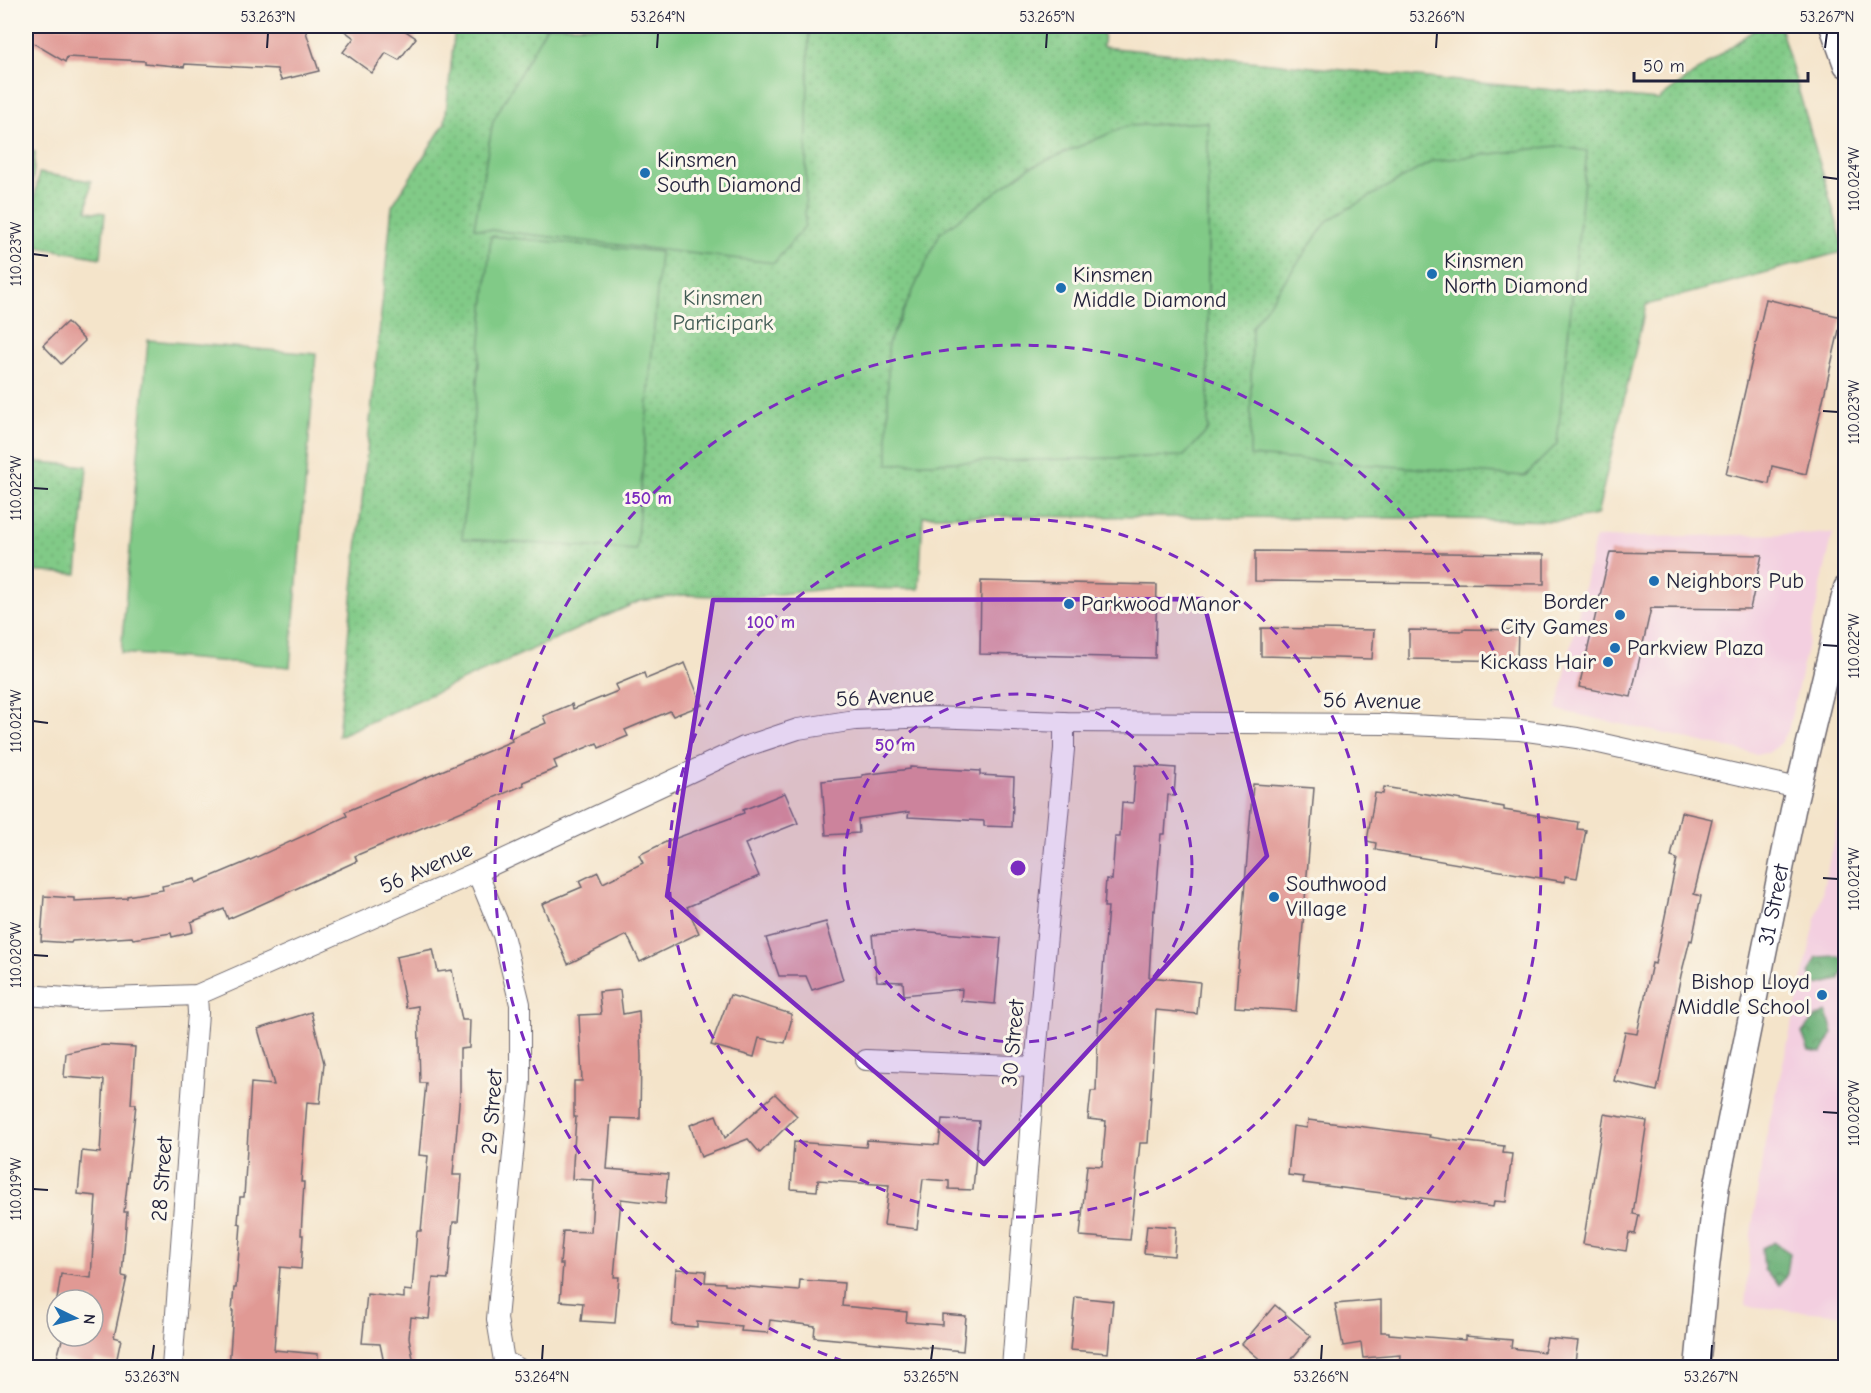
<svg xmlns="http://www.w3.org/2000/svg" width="1871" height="1393" font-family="'Comic Neue',sans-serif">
	<defs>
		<pattern id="forest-crowns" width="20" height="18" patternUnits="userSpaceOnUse" patternTransform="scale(1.5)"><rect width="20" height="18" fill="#68ae74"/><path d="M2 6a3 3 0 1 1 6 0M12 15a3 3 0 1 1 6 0" fill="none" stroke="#558d60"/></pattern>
		<pattern id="park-dots" width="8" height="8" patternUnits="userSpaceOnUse" patternTransform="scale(1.5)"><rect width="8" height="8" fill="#81ca87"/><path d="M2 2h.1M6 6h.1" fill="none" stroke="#6fad75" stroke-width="1.8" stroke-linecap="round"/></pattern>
	</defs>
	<rect width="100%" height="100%" fill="#fbf7ec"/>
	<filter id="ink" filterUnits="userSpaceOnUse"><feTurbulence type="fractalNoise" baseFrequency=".0167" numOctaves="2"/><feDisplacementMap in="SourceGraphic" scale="12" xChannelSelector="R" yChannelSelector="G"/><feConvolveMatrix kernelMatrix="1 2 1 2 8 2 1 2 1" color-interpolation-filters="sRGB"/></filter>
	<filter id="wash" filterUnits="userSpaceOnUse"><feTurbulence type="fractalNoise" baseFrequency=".008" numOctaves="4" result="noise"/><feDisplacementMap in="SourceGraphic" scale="24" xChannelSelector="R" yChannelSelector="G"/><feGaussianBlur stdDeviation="1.35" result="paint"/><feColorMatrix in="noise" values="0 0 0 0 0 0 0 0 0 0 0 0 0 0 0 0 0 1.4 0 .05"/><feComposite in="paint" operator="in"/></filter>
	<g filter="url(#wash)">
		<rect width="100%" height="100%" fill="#f4e4ca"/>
		<!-- built -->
		<g fill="#f3cfe0">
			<path d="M 1833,533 L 1788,731 L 1778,746 L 1768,753 L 1756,754 L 1557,710 L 1595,538 Z"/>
			<path d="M 1845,792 L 1845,1315 L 1745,1306 L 1751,1233 L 1765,1142 Z"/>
		</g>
		<!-- forest -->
		<g fill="url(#forest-crowns)" stroke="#456858" stroke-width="1.5">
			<path d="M 1838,956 L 1846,959 L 1845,969 L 1839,980 L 1817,985 L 1809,974 L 1817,957 Z"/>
			<path d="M 1827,1012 L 1833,1033 L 1822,1053 L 1809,1051 L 1802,1033 L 1815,1017 Z"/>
			<path d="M 1774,1242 L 1790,1253 L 1787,1274 L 1780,1285 L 1764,1270 L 1762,1248 Z"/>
		</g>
		<!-- park -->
		<g fill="url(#park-dots)" stroke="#527661" stroke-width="1.5">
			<path d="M 455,26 L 1104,26 L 1103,47 L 1658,100 L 1759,26 L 1780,26 L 1845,251 L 1646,305 L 1597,515 L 1563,521 L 1399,518 L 923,516 L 919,589 L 833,588 L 755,597 L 683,595 L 640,601 L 338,736 L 392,206 L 445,123 Z"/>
			<path d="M 39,173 L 91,181 L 87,211 L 105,213 L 101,258 L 26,245 Z"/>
			<path d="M 26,461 L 87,466 L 77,574 L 26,571 Z"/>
		</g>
		<!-- pitch -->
		<g fill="#81ca87" stroke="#527661" stroke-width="1.5">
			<path d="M 547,26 L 809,26 L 805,226 L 774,263 L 474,228 L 493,121 Z"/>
			<path d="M 1208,122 L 1208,430 L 1184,456 L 888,464 L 888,344 L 940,233 L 1029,168 L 1127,126 Z"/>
			<path d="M 1557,146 L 1587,151 L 1557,444 L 1525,476 L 1250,456 L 1252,327 L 1328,220 L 1433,161 Z"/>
			<path d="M 26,151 L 35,152 L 31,203 L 26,203 Z"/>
			<path d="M 491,236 L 660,252 L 636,550 L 462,539 Z"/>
			<path d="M 148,340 L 316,354 L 290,667 L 121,653 Z"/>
		</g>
		<g id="blocks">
			<!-- building -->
			<g fill="#e09994">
				<path d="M 34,26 L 304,26 L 319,71 L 281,80 L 277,69 L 185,64 L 184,67 L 145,63 L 145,61 L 67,57 L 65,62 L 28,40 Z"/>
				<path d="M 338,26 L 398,26 L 416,38 L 399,60 L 386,53 L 372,73 L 343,52 L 354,38 Z"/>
				<path d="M 1766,299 L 1842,317 L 1806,474 L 1772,466 L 1769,484 L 1726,474 Z"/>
				<path d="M 67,322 L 85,341 L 61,364 L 43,345 Z"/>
				<path d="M 1255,551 L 1544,554 L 1544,584 L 1255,581 Z"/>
				<path d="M 1610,552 L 1762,555 L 1750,609 L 1651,608 L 1631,697 L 1579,687 Z"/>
				<path d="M 981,581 L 1157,585 L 1155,658 L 980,654 Z"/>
				<path d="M 1261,628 L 1374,630 L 1372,659 L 1261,656 Z"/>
				<path d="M 1463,629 L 1518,630 L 1517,661 L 1409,659 L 1409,630 L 1463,631 Z"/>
				<path d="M 685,663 L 702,705 L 673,716 L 670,711 L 625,730 L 628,736 L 599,748 L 597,743 L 554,761 L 557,768 L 523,782 L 524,785 L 355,856 L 357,861 L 251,909 L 228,919 L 224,909 L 191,922 L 193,932 L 172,937 L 171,933 L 133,939 L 132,937 L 72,941 L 71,943 L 41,941 L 44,896 L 74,898 L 74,901 L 127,898 L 127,896 L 163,890 L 162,886 L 195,879 L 196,883 L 246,862 L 347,816 L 345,812 L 512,741 L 511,738 L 546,723 L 543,716 L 572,704 L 573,709 L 618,691 L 615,685 L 644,673 L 646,679 Z"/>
				<path d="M 1136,765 L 1176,768 L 1174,796 L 1168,795 L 1165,834 L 1161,834 L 1155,911 L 1153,910 L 1149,977 L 1200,982 L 1197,1014 L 1156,1010 L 1148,1143 L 1140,1143 L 1130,1240 L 1080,1236 L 1087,1165 L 1102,1166 L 1106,1121 L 1088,1119 L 1091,1091 L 1096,1091 L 1098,1033 L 1108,907 L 1104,907 L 1106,879 L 1112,880 L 1115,837 L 1120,837 L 1122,802 L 1133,803 Z"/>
				<path d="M 910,767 L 980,771 L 980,775 L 1014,777 L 1012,827 L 984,826 L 984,821 L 908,817 L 909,812 L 858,819 L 859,833 L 826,835 L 822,781 L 862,777 L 862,775 L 910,769 Z"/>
				<path d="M 1253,784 L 1314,788 L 1296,1011 L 1235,1007 Z"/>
				<path d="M 1384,787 L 1504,807 L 1504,810 L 1578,822 L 1577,829 L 1586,830 L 1577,878 L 1565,876 L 1565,882 L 1375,850 L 1376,843 L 1367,841 L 1375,793 L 1383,794 Z"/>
				<path d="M 785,793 L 798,823 L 745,844 L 759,876 L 687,907 L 699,933 L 640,962 L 627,935 L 568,964 L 542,904 L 582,887 L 579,881 L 598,872 L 603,883 L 643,863 L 639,855 L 674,838 L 674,839 L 744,813 L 743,810 Z"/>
				<path d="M 1681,812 L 1712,819 L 1694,894 L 1701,896 L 1692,941 L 1690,940 L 1681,975 L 1657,1091 L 1614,1081 L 1625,1032 L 1637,1034 L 1652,963 L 1655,964 L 1677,859 L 1671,857 Z"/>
				<path d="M 826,922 L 843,980 L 812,990 L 806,976 L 779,976 L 766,938 Z"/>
				<path d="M 919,931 L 1001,938 L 995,1004 L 961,1001 L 962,989 L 904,995 L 903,982 L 877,981 L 872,935 Z"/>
				<path d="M 433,949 L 438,972 L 452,970 L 462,1020 L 470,1020 L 469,1048 L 460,1049 L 460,1092 L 453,1175 L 462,1175 L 458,1222 L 453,1222 L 448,1279 L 433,1278 L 429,1319 L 411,1317 L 409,1338 L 415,1368 L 385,1368 L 380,1344 L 362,1343 L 367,1294 L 404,1298 L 404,1290 L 412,1291 L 417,1231 L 421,1231 L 428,1156 L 419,1155 L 426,1083 L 420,1083 L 418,1006 L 406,1008 L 396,957 Z"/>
				<path d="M 620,990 L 623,1014 L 639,1011 L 641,1057 L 640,1119 L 611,1118 L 607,1169 L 668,1174 L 665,1204 L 621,1199 L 614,1277 L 619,1277 L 615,1323 L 581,1321 L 583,1303 L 560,1301 L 563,1264 L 560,1264 L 563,1231 L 591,1232 L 594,1180 L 572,1179 L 576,1117 L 574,1117 L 574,1081 L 582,1081 L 579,1015 L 601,1014 L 599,992 Z"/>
				<path d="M 730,995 L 791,1014 L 791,1022 L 785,1043 L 759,1038 L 754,1057 L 711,1045 Z"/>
				<path d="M 311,1012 L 324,1063 L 320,1103 L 307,1102 L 301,1182 L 304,1182 L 301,1235 L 303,1235 L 301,1269 L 280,1267 L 274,1350 L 318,1354 L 317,1368 L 229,1368 L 233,1311 L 232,1311 L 234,1288 L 236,1288 L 241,1224 L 238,1223 L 240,1197 L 244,1197 L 251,1083 L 274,1085 L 258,1029 Z"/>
				<path d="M 103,1045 L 135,1047 L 131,1104 L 136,1104 L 124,1212 L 127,1212 L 122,1276 L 127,1277 L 114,1337 L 121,1339 L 116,1363 L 95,1359 L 93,1365 L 57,1358 L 63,1336 L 93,1336 L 93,1300 L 57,1300 L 61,1274 L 91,1278 L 96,1196 L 78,1194 L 82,1151 L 100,1153 L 104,1080 L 64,1077 L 66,1053 Z"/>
				<path d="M 775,1094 L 797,1116 L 760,1153 L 748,1139 L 701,1157 L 690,1125 L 716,1115 L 725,1138 Z"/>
				<path d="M 1604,1114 L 1647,1121 L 1633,1214 L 1639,1215 L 1635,1234 L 1629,1233 L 1626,1251 L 1583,1244 Z"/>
				<path d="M 942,1119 L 979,1121 L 973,1190 L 949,1189 L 949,1181 L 923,1179 L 917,1229 L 884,1225 L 889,1185 L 818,1180 L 817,1191 L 791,1189 L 794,1142 L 866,1147 L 867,1140 L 939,1145 Z"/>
				<path d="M 1308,1120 L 1430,1135 L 1429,1137 L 1449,1140 L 1504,1146 L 1503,1153 L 1512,1154 L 1506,1202 L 1494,1201 L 1493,1207 L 1303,1183 L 1304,1177 L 1288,1175 L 1293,1126 L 1307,1128 Z"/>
				<path d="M 1147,1225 L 1176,1227 L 1174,1256 L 1144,1253 Z"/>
				<path d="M 676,1269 L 706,1271 L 705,1282 L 725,1283 L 725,1285 L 799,1291 L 800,1280 L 844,1283 L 842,1306 L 907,1312 L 906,1322 L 942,1325 L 942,1314 L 966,1316 L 963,1351 L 814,1337 L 815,1326 L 770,1320 L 768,1333 L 741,1331 L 742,1326 L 697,1322 L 697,1327 L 672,1325 Z"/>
				<path d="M 1075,1297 L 1113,1301 L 1108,1353 L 1070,1350 Z"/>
				<path d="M 1381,1300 L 1381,1332 L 1389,1332 L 1389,1334 L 1465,1340 L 1465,1336 L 1512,1340 L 1511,1348 L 1544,1352 L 1547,1338 L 1578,1341 L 1574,1368 L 1399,1368 L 1400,1355 L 1363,1358 L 1361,1343 L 1343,1346 L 1335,1304 Z"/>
				<path d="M 1275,1305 L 1311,1336 L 1284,1368 L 1270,1368 L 1242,1344 Z"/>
			</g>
		</g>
	</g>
	<g filter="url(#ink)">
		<use href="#blocks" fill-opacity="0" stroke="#6c666d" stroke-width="1.5"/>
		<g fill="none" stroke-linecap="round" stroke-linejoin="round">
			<!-- minor casing -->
			<g stroke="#6c666d" stroke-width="22">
				<g id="minor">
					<path d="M 477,872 L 503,935 L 520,1004 L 520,1081 L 497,1319 L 504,1361 L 518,1368"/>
					<path d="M 26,995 L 80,999 L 197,995 L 477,872 L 744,747 L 798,729 L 855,720 L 932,717 L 1064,722 L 1386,724 L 1520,730 L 1577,738 L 1798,788"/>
					<path d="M 866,1060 L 1035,1067"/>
					<path d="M 172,1368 L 198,1013 L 197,995"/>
					<path d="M 1012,1368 L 1035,1067 L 1064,749 L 1064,722"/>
				</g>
			</g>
			<!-- tertiary casing -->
			<g stroke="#6c666d" stroke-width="27">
				<g id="tertiary">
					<path d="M 1832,26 L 1846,65"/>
					<path id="s1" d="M 1697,1368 L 1706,1275 L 1717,1184 L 1793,810 L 1846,588"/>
				</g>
			</g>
			<!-- minor -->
			<use href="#minor" stroke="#fff" stroke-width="20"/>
			<!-- tertiary -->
			<use href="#tertiary" stroke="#fff" stroke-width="24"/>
		</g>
	</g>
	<!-- marked area -->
	<path fill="#7b2cbf" fill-opacity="0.2" stroke="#7b2cbf" stroke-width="4.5" stroke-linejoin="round" d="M 1203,599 L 1267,856 L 984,1164 L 667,896 L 713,600 Z"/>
	<!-- ticks -->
	<path fill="none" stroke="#22223b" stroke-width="2" d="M 267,48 L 268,33M 657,48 L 658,33M 1046,48 L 1047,33M 1436,48 L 1437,33M 1825,48 L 1827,33M 1823,177 L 1838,179M 33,254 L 48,256M 1823,411 L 1838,412M 33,488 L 48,489M 1823,645 L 1838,646M 33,721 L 48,723M 1823,878 L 1838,879M 33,955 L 48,956M 1823,1112 L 1838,1113M 33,1189 L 48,1190M 152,1360 L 154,1345M 542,1360 L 543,1345M 931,1360 L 933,1345M 1321,1360 L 1322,1345M 1711,1360 L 1712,1345"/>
	<!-- distance rings -->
	<g fill="none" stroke="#7b2cbf" stroke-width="3" stroke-dasharray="10 8">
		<circle cx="1018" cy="868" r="174"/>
		<circle cx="1018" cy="868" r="349"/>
		<path d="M861 1367A523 523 0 1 1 1175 1367"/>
	</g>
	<!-- markers -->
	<g fill="#1f6fb2" stroke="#fbf7ec" stroke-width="2">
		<circle cx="645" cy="173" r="6"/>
		<circle cx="1432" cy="274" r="6"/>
		<circle cx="1061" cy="288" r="6"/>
		<circle cx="1654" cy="581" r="6"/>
		<circle cx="1069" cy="604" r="6"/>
		<circle cx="1620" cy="615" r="6"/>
		<circle cx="1615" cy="648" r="6"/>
		<circle cx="1608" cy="662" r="6"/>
		<circle cx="1274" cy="897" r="6"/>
		<circle cx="1822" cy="995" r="6"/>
	</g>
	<g text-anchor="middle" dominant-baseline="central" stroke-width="6" stroke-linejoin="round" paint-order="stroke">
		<!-- poi labels -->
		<g font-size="22" fill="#22223b" stroke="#fbf7ec" text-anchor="start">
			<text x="657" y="160">Kinsmen<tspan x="657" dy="25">South Diamond</tspan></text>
			<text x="1444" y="261">Kinsmen<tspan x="1444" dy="25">North Diamond</tspan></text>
			<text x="1073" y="275">Kinsmen<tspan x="1073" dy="25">Middle Diamond</tspan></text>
			<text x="1666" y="581">Neighbors Pub</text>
			<text x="1608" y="602" text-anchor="end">Border<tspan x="1608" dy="25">City Games</tspan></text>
			<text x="1081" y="604">Parkwood Manor</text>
			<text x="1627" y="648">Parkview Plaza</text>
			<text x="1596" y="662" text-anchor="end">Kickass Hair</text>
			<text x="1286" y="884">Southwood<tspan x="1286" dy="25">Village</tspan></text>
			<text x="1810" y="982" text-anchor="end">Bishop Lloyd<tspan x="1810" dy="25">Middle School</tspan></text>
		</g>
		<!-- park labels -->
		<g font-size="22" fill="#435d56" stroke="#fbf7ec">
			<text x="723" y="298">Kinsmen<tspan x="723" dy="25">Participark</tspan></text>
		</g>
		<!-- street labels -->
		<g font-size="22" fill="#22223b" stroke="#fbf7ec">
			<text transform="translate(885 697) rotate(-3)">56 Avenue</text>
			<text transform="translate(1372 701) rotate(1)">56 Avenue</text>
			<text transform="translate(426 868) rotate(-24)">56 Avenue</text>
			<text stroke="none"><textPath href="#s1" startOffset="470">31 Street</textPath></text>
			<text transform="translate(1013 1043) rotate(-85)">30 Street</text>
			<text transform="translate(492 1112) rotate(-86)">29 Street</text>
			<text transform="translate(162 1179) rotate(-86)">28 Street</text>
		</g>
	</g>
	<circle cx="1018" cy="868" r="9" fill="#7b2cbf" stroke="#fbf7ec" stroke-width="3"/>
	<g font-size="18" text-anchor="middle" font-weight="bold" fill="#7b2cbf" stroke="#fbf7ec" stroke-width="6" stroke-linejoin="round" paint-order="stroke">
		<text x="648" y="504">150 m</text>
		<text x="771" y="628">100 m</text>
		<text x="895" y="751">50 m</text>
	</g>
	<!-- margin -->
	<rect width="1871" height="1393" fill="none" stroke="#fbf7ec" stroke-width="66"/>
	<!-- north arrow -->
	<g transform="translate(75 1318) rotate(95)"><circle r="28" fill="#fbf7ec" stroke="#a4a2a5" stroke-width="1.5"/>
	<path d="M0-4.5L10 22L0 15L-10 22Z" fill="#1f6fb2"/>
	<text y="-9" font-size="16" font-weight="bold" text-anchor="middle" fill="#22223b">N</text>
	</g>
	<!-- scale -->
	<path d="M1634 72v9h174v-9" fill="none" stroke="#22223b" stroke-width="3"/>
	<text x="1643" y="72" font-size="18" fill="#22223b" stroke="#fbf7ec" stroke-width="4.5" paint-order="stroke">50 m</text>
	<rect x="33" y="33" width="1805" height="1327" fill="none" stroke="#22223b" stroke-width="2"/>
	<g font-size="15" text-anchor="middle" fill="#22223b">
		<text x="268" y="22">53.263°N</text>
		<text x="658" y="22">53.264°N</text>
		<text x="1047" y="22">53.265°N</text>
		<text x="1437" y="22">53.266°N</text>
		<text x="1827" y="22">53.267°N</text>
		<text transform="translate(1854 179) rotate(-90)" y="5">110.024°W</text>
		<text transform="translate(16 254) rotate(-90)" y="5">110.023°W</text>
		<text transform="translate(1854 412) rotate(-90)" y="5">110.023°W</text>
		<text transform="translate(16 488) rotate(-90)" y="5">110.022°W</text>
		<text transform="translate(1854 646) rotate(-90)" y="5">110.022°W</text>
		<text transform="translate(16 721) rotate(-90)" y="5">110.021°W</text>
		<text transform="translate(1854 879) rotate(-90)" y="5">110.021°W</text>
		<text transform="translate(16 955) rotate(-90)" y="5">110.020°W</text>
		<text transform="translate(1854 1113) rotate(-90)" y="5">110.020°W</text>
		<text transform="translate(16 1189) rotate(-90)" y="5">110.019°W</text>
		<text x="152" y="1382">53.263°N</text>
		<text x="542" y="1382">53.264°N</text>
		<text x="931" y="1382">53.265°N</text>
		<text x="1321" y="1382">53.266°N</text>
		<text x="1711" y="1382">53.267°N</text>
	</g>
</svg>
